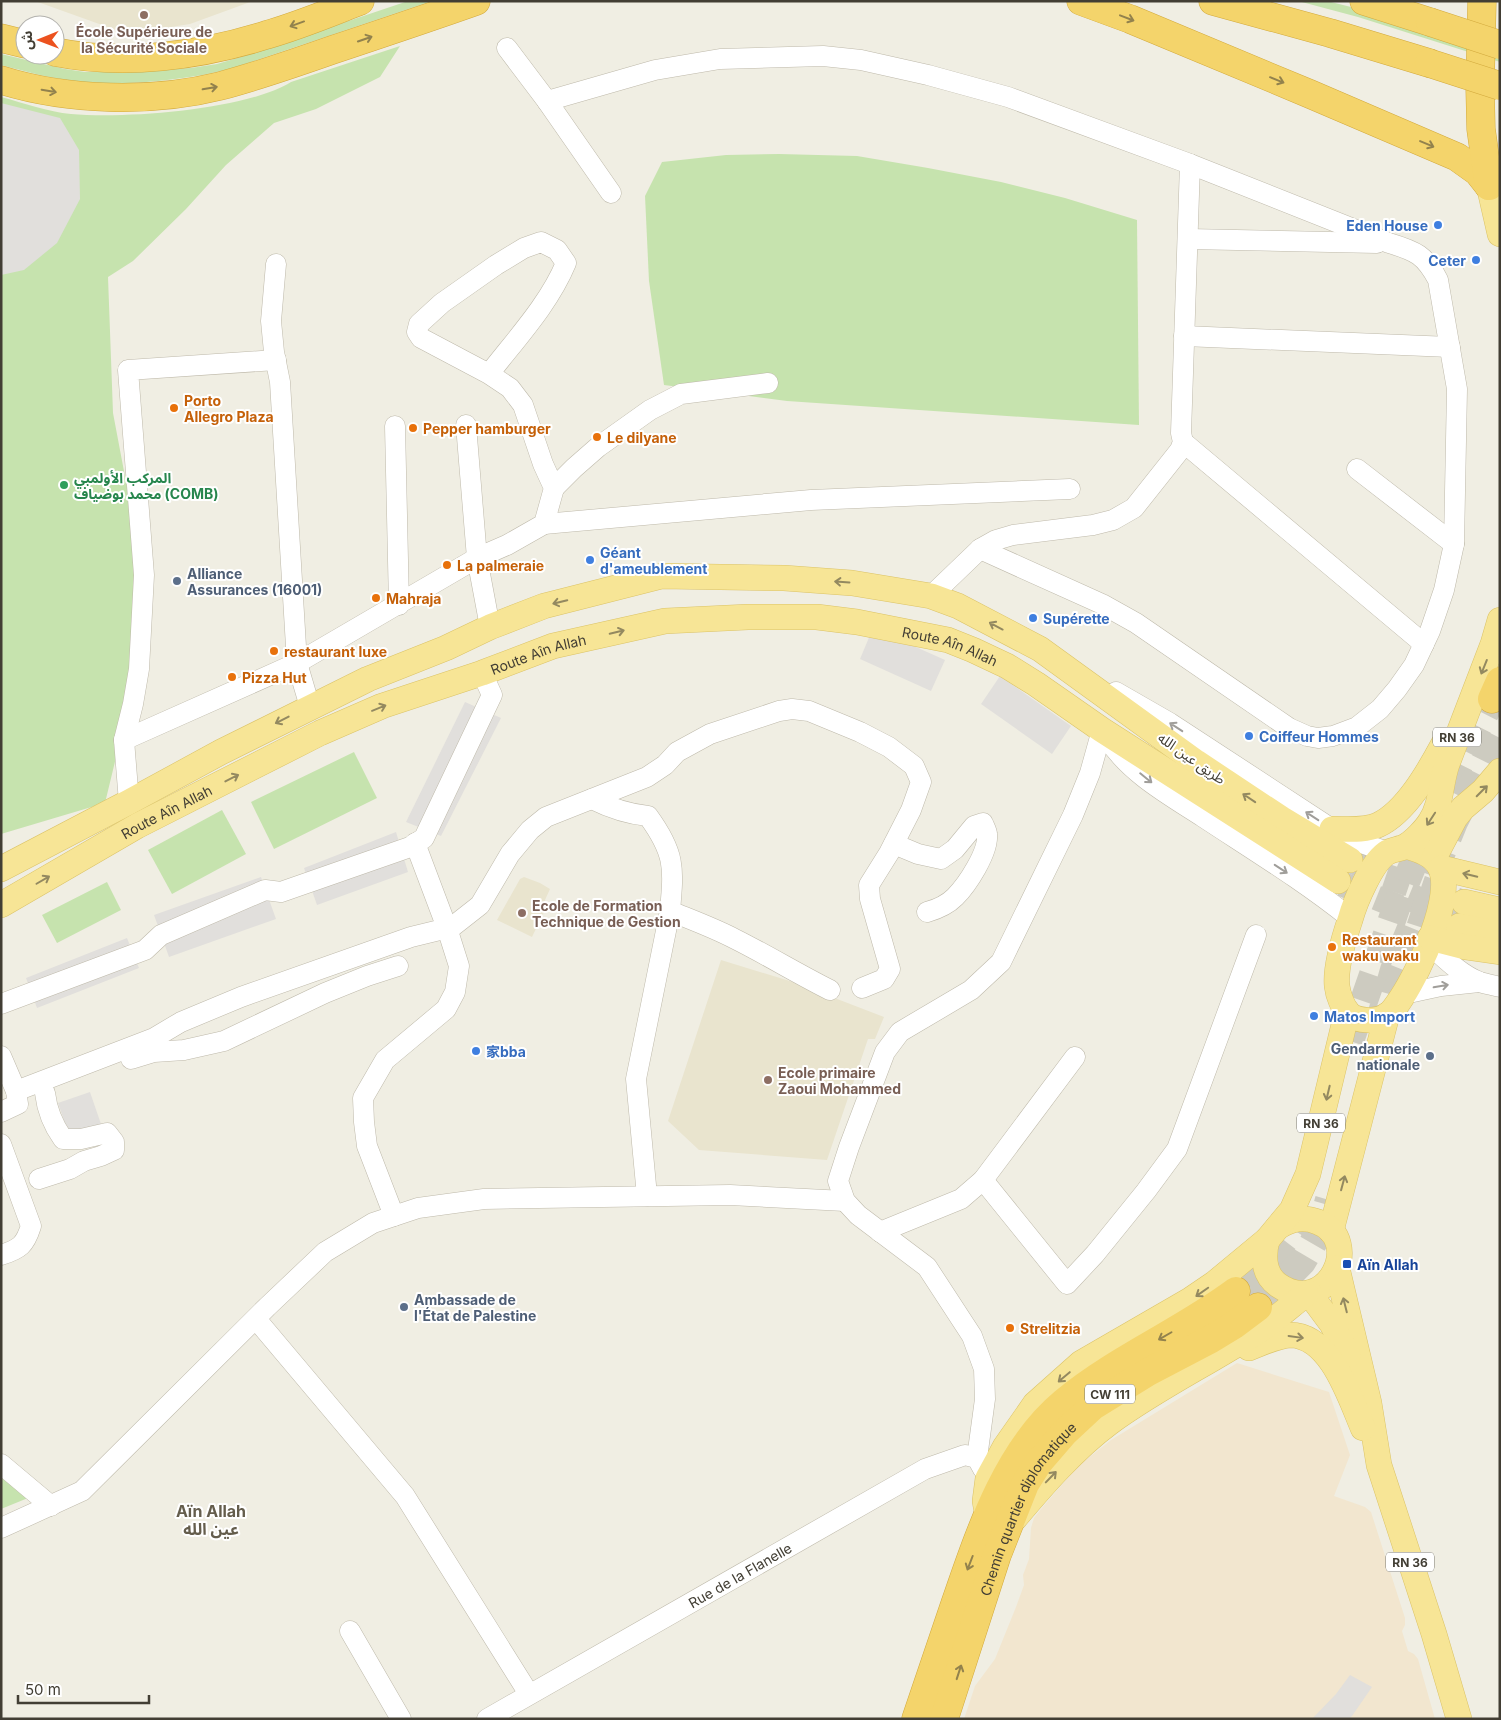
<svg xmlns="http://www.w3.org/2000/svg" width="1501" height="1720" font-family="Inter,'Noto Sans Arabic','Noto Sans SC',sans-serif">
	<rect width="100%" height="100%" fill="#f0eee3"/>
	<!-- commercial -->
	<path fill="#f2e6cf" d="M 1237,1363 L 1329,1392 L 1350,1455 L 1334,1496 L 1365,1507 L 1371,1512 L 1405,1618 L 1405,1625 L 1402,1631 L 1408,1651 L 1414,1654 L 1418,1659 L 1435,1719 L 964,1719 L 975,1686 L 995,1659 L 1016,1607 L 1024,1585 L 1023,1575 L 1029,1559 L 1031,1528 L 1034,1518 L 1041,1509 L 1078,1466 L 1111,1440 Z"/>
	<!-- education -->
	<g fill="#e9e4ce">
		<path d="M 35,1 L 253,1 L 190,24 L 171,27 L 116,30 Z"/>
		<path d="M 524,877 L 540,883 L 550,889 L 545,900 L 547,906 L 532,937 L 497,920 L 520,879 Z"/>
		<path d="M 721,960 L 793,982 L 884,1017 L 875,1039 L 868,1039 L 827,1160 L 699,1150 L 668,1121 Z"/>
	</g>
	<!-- green -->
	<g fill="#c6e3ae">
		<path d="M 408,1 L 432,1 L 230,69 C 185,80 130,86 84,82 C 56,80 28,72 1,65 L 1,54 L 65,69 L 85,72 L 191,68 L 217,64 L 244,56 Z"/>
		<path d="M 1298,1 L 1327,1 L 1351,7 L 1500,57 L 1500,62 L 1358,17 Z"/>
		<path d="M 400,46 L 380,77 L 316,109 L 274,123 L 226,165 L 186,209 L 133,261 L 108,277 L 113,413 L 140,556 L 134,683 L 105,803 L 1,834 L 1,97 C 24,103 48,112 71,114 C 125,119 246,110 291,82 Z"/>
		<path d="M 779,154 L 857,156 L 928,168 L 1001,182 L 1065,198 L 1137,220 L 1139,425 L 787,401 L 664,385 L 649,281 L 645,196 L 662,162 L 726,155 Z"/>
		<path d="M 354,752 L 377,798 L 274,849 L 251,802 Z"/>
		<path d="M 222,810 L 246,854 L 172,894 L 148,850 Z"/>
		<path d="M 107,882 L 121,910 L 57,943 L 42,915 Z"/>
		<path d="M 1,1477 L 28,1498 L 1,1509 Z"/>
	</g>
	<!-- parking -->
	<g fill="#e1dfdc">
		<path d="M 1,103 L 60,118 L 79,150 L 80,199 L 57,243 L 24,270 L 1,275 Z"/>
		<path d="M 873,628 L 945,660 L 931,691 L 860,659 Z"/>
		<path d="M 1000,676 L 1071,726 L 1052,754 L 981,704 Z"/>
		<path d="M 465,702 L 501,718 L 441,836 L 406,822 Z"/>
		<path d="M 396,832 L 408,872 L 317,905 L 304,868 Z"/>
		<path d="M 261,877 L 276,919 L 169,957 L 154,915 Z"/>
		<path d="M 127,938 L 139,968 L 37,1008 L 26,978 Z"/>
		<path d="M 90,1092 L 102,1127 L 69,1135 L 58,1103 Z"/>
		<path d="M 1350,1675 L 1372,1687 L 1352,1716 L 1349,1719 L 1312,1719 L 1336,1694 Z"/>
	</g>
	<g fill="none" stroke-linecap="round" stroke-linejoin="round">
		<!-- major-tunnel -->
		<g stroke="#cdcbc0" stroke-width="25" stroke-dasharray="25 12" stroke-linecap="butt">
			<path d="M 1352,861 L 1383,875 L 1462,902"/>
			<path d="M 1342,884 L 1402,908 L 1457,926"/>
		</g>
		<!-- highway-tunnel -->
		<g stroke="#cdcbc0" stroke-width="28" stroke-dasharray="28 14" stroke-linecap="butt">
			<path d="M 1447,789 L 1492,699"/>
			<path d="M 1376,1034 L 1394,970 L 1454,822 L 1500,731"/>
			<path d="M 1350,1041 L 1401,894 L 1428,828"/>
			<path d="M 1236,1291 C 1260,1269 1290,1240 1303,1210"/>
			<path d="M 1258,1307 L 1302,1262 L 1320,1231 L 1329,1200"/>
		</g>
		<!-- minor casing -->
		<g stroke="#beb9aa" stroke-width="21">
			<g id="minor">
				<path d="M 507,48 L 547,101 L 611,193"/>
				<path d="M 547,101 L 655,70 L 720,59 L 823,56 L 861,60 L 928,75 L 1008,97 L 1190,164 L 1389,243 C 1416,251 1425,255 1438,280 L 1457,389 L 1454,544 L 1444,590 L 1430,631 L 1414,665 L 1397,689 L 1380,709 L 1357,727 L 1333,736 L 1318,738 L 1307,736 L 1289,728 L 1136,623 L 1102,604 L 980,549"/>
				<path d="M 1188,239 L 1377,243"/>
				<path d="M 276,264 L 271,321 L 274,352 L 280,382 L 297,663 L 310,707"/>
				<path d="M 1184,336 L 1450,347"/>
				<path d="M 466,425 L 477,558 L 490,627"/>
				<path d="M 395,426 L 399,605"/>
				<path d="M 1183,442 L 1424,644"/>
				<path d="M 1357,469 L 1454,544"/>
				<path d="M 554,488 L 574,468 L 598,447 L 650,410 L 681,394 L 768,383"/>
				<path d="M 544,524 L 811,500 L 1070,489"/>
				<path d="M 931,596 L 980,549 L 996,540 L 1013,535 L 1093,525 L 1113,520 L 1134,508 L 1180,450 L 1183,442 L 1181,433 L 1190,164"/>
				<path d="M 1116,692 L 1170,723 L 1332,829 L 1359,842 L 1387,852"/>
				<path d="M 1107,738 C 1129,773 1169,795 1203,817 C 1253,850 1304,881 1350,918"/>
				<path d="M 124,740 L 297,663 L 477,558 L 507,545 L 544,524 L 554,488 L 543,464 L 523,405 L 510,388 L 489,374 L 421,338 L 417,332 L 419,324 L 442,303 L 496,265 L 524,248 L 541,242 L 557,250 L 566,263 C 549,304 516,339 489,374"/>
				<path d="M 592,799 C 610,808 628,814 648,816 C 675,853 674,867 670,911 C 692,920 714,928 735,939 C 767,955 798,974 830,990"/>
				<path d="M 129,802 L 124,740 L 133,704 L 139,669 L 144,575 L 128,370 L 276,360"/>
				<path d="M 894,844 L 918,854 L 941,859 L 955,849 L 974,826 L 983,823 C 984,826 987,831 987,834 C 989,852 967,885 955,897 C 947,905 938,909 927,912"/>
				<path d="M 1428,943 C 1443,957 1461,975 1480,982 C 1486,984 1493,985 1500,987"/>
				<path d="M 1404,994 L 1441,986 L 1479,982"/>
				<path d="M 1,1004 L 145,950 L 161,935 L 265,890 L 281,892 L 410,847 L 424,838 L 492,695 L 482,673"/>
				<path d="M 1,1056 L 16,1091 L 18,1104 L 1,1112"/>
				<path d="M 131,1059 L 154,1052 L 184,1050 L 224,1041 L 325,993 L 367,976 L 398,966"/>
				<path d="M 16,1091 L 154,1038 L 181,1022 L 241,997 L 411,937 L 452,927 L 480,905 L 510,854 L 530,830 L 546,817 L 647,777 L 665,765 L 677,752 L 710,734 L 779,711 L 792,709 L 809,711 L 860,732 L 889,747 L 914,766 L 921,782 L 911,810 L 889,853 L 869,885 L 870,899 L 890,969 L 884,979 L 862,988"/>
				<path d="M 1,1144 L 31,1226 C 25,1245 20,1249 1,1255"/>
				<path d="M 39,1179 L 70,1169 L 84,1161 L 101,1156 L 114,1150 L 114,1142 L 107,1133 L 81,1139 L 63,1139 C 53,1125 47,1110 45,1093"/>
				<path d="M 983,1180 L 1067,1284 L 1095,1254 L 1146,1191 L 1177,1149 L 1256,935"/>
				<path d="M 647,1196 L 636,1079 L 670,911"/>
				<path d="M 394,1216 L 367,1146 L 364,1122 L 363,1098 L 385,1060 L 446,1009 L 455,992 L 459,966 L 447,928 L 415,843"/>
				<path d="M 880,1232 L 961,1199 L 983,1180 L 1075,1057"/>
				<path d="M 256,1319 L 405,1496 L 529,1694"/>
				<path d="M 977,1458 L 985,1399 L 984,1369 L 972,1336 L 927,1267 L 858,1215 L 845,1201 L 838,1181 L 849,1147 L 885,1052 L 900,1032 L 971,990 L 1001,962 L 1073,815 L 1090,773 L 1102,730"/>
				<path d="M 1,1464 L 51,1506"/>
				<path d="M 1,1528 L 82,1491 L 267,1307 L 325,1252 L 373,1223 L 418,1208 L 484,1199 L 730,1195 L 845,1201"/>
				<path d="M 350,1631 L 401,1719"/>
				<path id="s1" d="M 487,1719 L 925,1469 L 965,1455 L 977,1458 L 983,1469"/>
			</g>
		</g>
		<!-- major casing -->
		<g stroke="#dbc367" stroke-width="26">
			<g id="major">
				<path d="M 1489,186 L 1500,234"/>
				<path d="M 1332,829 C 1347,829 1365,831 1378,825 C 1406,812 1429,771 1443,745"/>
				<path d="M 1406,846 C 1419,850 1433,854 1440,867 C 1455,895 1419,971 1402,997 C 1398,1003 1394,1010 1388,1015 C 1378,1022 1358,1022 1349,1014 C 1343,1008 1338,995 1337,986 C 1335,967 1344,938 1350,920 C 1355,902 1372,861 1388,852 C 1394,849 1401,849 1406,846 C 1414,841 1425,830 1430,822 C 1442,804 1440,784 1447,764 L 1493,644 L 1500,620"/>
				<path d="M 1434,858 L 1455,818 L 1463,808 L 1483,791 L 1500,771"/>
				<path d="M 1441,868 L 1500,882"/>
				<path d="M 1,869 L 129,802 L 221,752 L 368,679 L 446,648 L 490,627 L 544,606 L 662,576 L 784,578 L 852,583 L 931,596 L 958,606 L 1040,649 L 1196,762 L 1282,819 L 1350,860"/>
				<path d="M 1464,902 L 1500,910"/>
				<path id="s2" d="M 1,905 L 137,826 L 320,733 L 382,706 L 482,673 L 553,646 L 665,621 L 748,617 L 817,617 L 857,622 L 948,640 L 973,650 L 1007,666 L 1036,684 L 1102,730 L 1338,881"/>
				<path d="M 1459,926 L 1500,934"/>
				<path d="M 1430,938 L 1465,947 L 1500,952"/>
				<path d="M 1331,1231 L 1387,1015"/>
				<path d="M 1267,1240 C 1263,1256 1263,1274 1278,1285 C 1327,1319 1365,1240 1318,1222 C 1303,1216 1291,1219 1278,1227"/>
				<path d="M 1337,1268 L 1369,1403 L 1379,1465 L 1434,1634 L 1459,1719"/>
				<path d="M 1309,1293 L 1332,1324 L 1348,1355"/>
				<path d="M 1249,1348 C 1262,1343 1276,1336 1290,1335 C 1331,1335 1350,1398 1363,1428"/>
				<path d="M 988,1518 L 985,1501 L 988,1478 L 1005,1447 L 1035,1404 L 1081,1363 L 1190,1300 L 1215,1283 L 1267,1240 L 1292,1210 L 1308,1174 L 1347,1012"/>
				<path d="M 1015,1518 C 1043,1485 1074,1449 1109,1423 C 1155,1389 1207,1364 1255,1333 C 1273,1322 1289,1307 1306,1294"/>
			</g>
		</g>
		<!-- highway casing -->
		<g stroke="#d2a93c" stroke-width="29">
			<g id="highway">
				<path d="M 1081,1 L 1130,19 L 1310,94 L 1457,157 L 1478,172 L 1489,186"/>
				<path d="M 1213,1 L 1330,33 L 1429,63"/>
				<path d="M 1364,1 L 1430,22"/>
				<path d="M 1482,1 L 1480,87 L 1481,129 L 1489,186"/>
				<path d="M 1,38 L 25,44"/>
				<path d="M 55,52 C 124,66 199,56 266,35 C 298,26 329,13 360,1"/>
				<path d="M 1,80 C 68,101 152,103 220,86 C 258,76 295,63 332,50 C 380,34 428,18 476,1"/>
				<path d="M 1492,699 L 1500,681"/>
				<path d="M 916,1719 C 929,1680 942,1642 955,1604 C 979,1535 1006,1450 1064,1402 C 1117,1358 1181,1332 1236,1291"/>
				<path id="s3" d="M 944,1719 L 997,1555 L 1025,1484 L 1039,1462 L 1064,1433 L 1093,1406 L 1148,1372 L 1211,1339 L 1234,1325 L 1258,1307"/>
			</g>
		</g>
		<!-- minor -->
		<use href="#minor" stroke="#fff" stroke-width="20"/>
		<!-- major -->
		<use href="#major" stroke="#f7e596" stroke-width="25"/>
		<!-- highway -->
		<use href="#highway" stroke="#f4d46b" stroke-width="28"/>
		<!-- highway-bridge casing -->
		<g stroke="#d2a93c" stroke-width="29" stroke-linecap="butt">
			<g id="highway-bridge">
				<path d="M 1430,22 L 1500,45"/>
				<path d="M 1429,63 L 1500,86"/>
			</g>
		</g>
		<!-- highway-bridge -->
		<use href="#highway-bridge" stroke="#f4d46b" stroke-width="28"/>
	</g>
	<!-- one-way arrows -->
	<defs><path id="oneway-shaft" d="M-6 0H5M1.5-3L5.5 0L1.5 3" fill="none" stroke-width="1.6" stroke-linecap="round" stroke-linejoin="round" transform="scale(1.25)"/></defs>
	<g stroke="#92824d">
		<use href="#oneway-shaft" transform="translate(1127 18) rotate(21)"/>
		<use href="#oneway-shaft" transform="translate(297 24) rotate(160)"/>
		<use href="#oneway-shaft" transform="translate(365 39) rotate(-19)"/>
		<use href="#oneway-shaft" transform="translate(1277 80) rotate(22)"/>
		<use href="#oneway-shaft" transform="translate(210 88) rotate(-10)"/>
		<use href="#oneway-shaft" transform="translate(49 91) rotate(10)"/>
		<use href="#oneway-shaft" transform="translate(1427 144) rotate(23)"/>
		<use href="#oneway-shaft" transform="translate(1165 1336) rotate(150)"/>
		<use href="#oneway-shaft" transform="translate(970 1563) rotate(111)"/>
		<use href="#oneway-shaft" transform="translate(959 1672) rotate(-72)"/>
	</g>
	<g stroke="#938960">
		<use href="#oneway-shaft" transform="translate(842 582) rotate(-176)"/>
		<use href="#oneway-shaft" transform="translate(560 602) rotate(166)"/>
		<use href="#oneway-shaft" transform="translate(996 626) rotate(-152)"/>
		<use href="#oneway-shaft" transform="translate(617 632) rotate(-13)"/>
		<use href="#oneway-shaft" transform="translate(1484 667) rotate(112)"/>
		<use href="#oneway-shaft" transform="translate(379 708) rotate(-22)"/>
		<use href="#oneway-shaft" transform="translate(282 720) rotate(153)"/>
		<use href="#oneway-shaft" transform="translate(232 778) rotate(-27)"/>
		<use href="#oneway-shaft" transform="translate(1482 791) rotate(-45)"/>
		<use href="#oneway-shaft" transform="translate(1249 798) rotate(-146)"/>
		<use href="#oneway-shaft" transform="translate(1431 819) rotate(123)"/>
		<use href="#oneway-shaft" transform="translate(1470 875) rotate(-166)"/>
		<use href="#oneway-shaft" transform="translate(43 880) rotate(-30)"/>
		<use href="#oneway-shaft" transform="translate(1328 1093) rotate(103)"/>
		<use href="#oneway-shaft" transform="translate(1343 1183) rotate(-75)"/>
		<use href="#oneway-shaft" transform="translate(1202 1292) rotate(145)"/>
		<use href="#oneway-shaft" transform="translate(1345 1305) rotate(-104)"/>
		<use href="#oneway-shaft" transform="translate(1296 1337) rotate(8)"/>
		<use href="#oneway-shaft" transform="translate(1064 1377) rotate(140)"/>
		<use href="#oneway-shaft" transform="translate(1051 1477) rotate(-46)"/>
	</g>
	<g stroke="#a09e9a">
		<use href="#oneway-shaft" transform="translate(1176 727) rotate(-147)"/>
		<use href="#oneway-shaft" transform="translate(1146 778) rotate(39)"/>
		<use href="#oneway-shaft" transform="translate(1312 816) rotate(-147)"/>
		<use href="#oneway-shaft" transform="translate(1281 869) rotate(33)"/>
		<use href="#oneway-shaft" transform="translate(1441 986) rotate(-10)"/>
	</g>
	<!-- markers -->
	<g fill="#8d6e63" stroke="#fff" stroke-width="2">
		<circle cx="144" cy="15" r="5"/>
		<circle cx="522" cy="913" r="5"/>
		<circle cx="768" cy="1080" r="5"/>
	</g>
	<g fill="#3f7fe0" stroke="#fff" stroke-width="2">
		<circle cx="1438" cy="225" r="5"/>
		<circle cx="1476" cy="260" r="5"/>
		<circle cx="590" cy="560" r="5"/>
		<circle cx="1033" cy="618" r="5"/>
		<circle cx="1249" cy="736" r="5"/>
		<circle cx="1314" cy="1016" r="5"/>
		<circle cx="476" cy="1051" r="5"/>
	</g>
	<g fill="#e8710a" stroke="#fff" stroke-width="2">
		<circle cx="174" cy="408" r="5"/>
		<circle cx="413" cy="428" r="5"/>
		<circle cx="597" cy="437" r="5"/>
		<circle cx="447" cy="565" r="5"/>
		<circle cx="376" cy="598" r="5"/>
		<circle cx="274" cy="651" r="5"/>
		<circle cx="232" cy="677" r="5"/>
		<circle cx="1332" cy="947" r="5"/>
		<circle cx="1010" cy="1328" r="5"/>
	</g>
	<circle fill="#2e9e5b" stroke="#fff" stroke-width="2" cx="64" cy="485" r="5"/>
	<g fill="#5c6f8a" stroke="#fff" stroke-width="2">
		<circle cx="177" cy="581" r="5"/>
		<circle cx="1430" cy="1056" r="5"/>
		<circle cx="404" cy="1307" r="5"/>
	</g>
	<rect fill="#1a4fb4" stroke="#fff" stroke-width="2" x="1342" y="1259" width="10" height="10" rx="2.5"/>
	<g text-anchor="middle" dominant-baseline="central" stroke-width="4" stroke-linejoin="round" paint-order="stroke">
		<!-- shield labels -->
		<g fill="#fff" stroke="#7b7871" stroke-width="1">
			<rect x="1433" y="727.5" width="48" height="19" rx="4"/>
			<rect x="1297" y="1113.5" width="48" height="19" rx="4"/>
			<rect x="1085" y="1384.5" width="50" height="19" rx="4"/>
			<rect x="1386" y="1552.5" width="48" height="19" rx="4"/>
		</g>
		<g font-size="12" font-weight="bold" fill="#423e34">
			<text x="1457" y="737">RN 36</text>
			<text x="1321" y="1123">RN 36</text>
			<text x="1110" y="1394">CW 111</text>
			<text x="1410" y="1562">RN 36</text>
		</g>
		<!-- education labels -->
		<g font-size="14" font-weight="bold" fill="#785e54" stroke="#fff" text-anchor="start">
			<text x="144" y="31" text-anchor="middle">École Supérieure de<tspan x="144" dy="16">la Sécurité Sociale</tspan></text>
			<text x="532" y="905">Ecole de Formation<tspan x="532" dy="16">Technique de Gestion</tspan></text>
			<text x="778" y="1072">Ecole primaire<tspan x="778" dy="16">Zaoui Mohammed</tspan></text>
		</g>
		<!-- shop labels -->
		<g font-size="14" font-weight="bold" fill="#366cbe" stroke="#fff" text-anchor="start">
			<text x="1428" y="225" text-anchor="end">Eden House</text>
			<text x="1466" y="260" text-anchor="end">Ceter</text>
			<text x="600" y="552">Géant<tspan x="600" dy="16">d'ameublement</tspan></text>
			<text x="1043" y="618">Supérette</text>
			<text x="1259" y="736">Coiffeur Hommes</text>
			<text x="1324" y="1016">Matos Import</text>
			<text x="486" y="1051">家bba</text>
		</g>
		<!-- food labels -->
		<g font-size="14" font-weight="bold" fill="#c56008" stroke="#fff" text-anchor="start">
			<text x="184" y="400">Porto<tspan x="184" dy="16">Allegro Plaza</tspan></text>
			<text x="423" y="428">Pepper hamburger</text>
			<text x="607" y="437">Le dilyane</text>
			<text x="457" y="565">La palmeraie</text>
			<text x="386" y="598">Mahraja</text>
			<text x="284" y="651">restaurant luxe</text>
			<text x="242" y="677">Pizza Hut</text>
			<text x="1342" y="939">Restaurant<tspan x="1342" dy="16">waku waku</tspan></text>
			<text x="1020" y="1328">Strelitzia</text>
		</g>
		<!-- leisure labels -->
		<g font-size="14" font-weight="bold" fill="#27864d" stroke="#fff" text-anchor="start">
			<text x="74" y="477">المركب الأولمبي<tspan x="74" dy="16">محمد بوضياف (COMB)</tspan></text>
		</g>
		<!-- service labels -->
		<g font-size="14" font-weight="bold" fill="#4e5e75" stroke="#fff" text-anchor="start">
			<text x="187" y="573">Alliance<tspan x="187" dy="16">Assurances (16001)</tspan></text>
			<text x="1420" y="1048" text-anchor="end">Gendarmerie<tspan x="1420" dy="16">nationale</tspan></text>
			<text x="414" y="1299">Ambassade de<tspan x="414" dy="16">l'État de Palestine</tspan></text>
		</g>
		<!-- street labels -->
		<g font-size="14" fill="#423e34" stroke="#fff">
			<text stroke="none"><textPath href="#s2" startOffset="1015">Route Aîn Allah</textPath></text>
			<text stroke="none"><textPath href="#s2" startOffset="595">Route Aîn Allah</textPath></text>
			<text transform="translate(1192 758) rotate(35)">طريق عين الله</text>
			<text stroke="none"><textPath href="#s2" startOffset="190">Route Aîn Allah</textPath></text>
			<text stroke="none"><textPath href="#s3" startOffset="228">Chemin quartier diplomatique</textPath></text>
			<text stroke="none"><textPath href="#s1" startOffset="291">Rue de la Flanelle</textPath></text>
		</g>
		<!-- transit labels -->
		<g font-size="14" font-weight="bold" fill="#164399" stroke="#fff" text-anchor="start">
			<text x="1357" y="1264">Aïn Allah</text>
		</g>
		<!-- quarter labels -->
		<g font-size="16" font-weight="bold" fill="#645d4c" stroke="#fff">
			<text x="211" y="1511">Aïn Allah<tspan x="211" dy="18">عين الله</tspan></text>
		</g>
	</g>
	<!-- border -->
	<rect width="1501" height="1720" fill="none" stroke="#423e34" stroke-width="5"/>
	<!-- north arrow -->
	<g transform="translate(40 40) rotate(269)"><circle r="24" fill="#ffffff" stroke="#b3b2ae"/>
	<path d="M0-4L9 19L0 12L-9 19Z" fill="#ec521f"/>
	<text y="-8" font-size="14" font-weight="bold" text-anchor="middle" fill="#423e34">ش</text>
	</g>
	<!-- scale -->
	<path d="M18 1695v8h131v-8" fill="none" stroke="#423e34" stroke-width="2.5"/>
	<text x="25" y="1695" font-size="15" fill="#423e34" stroke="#ffffff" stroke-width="4" paint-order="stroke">50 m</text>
</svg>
